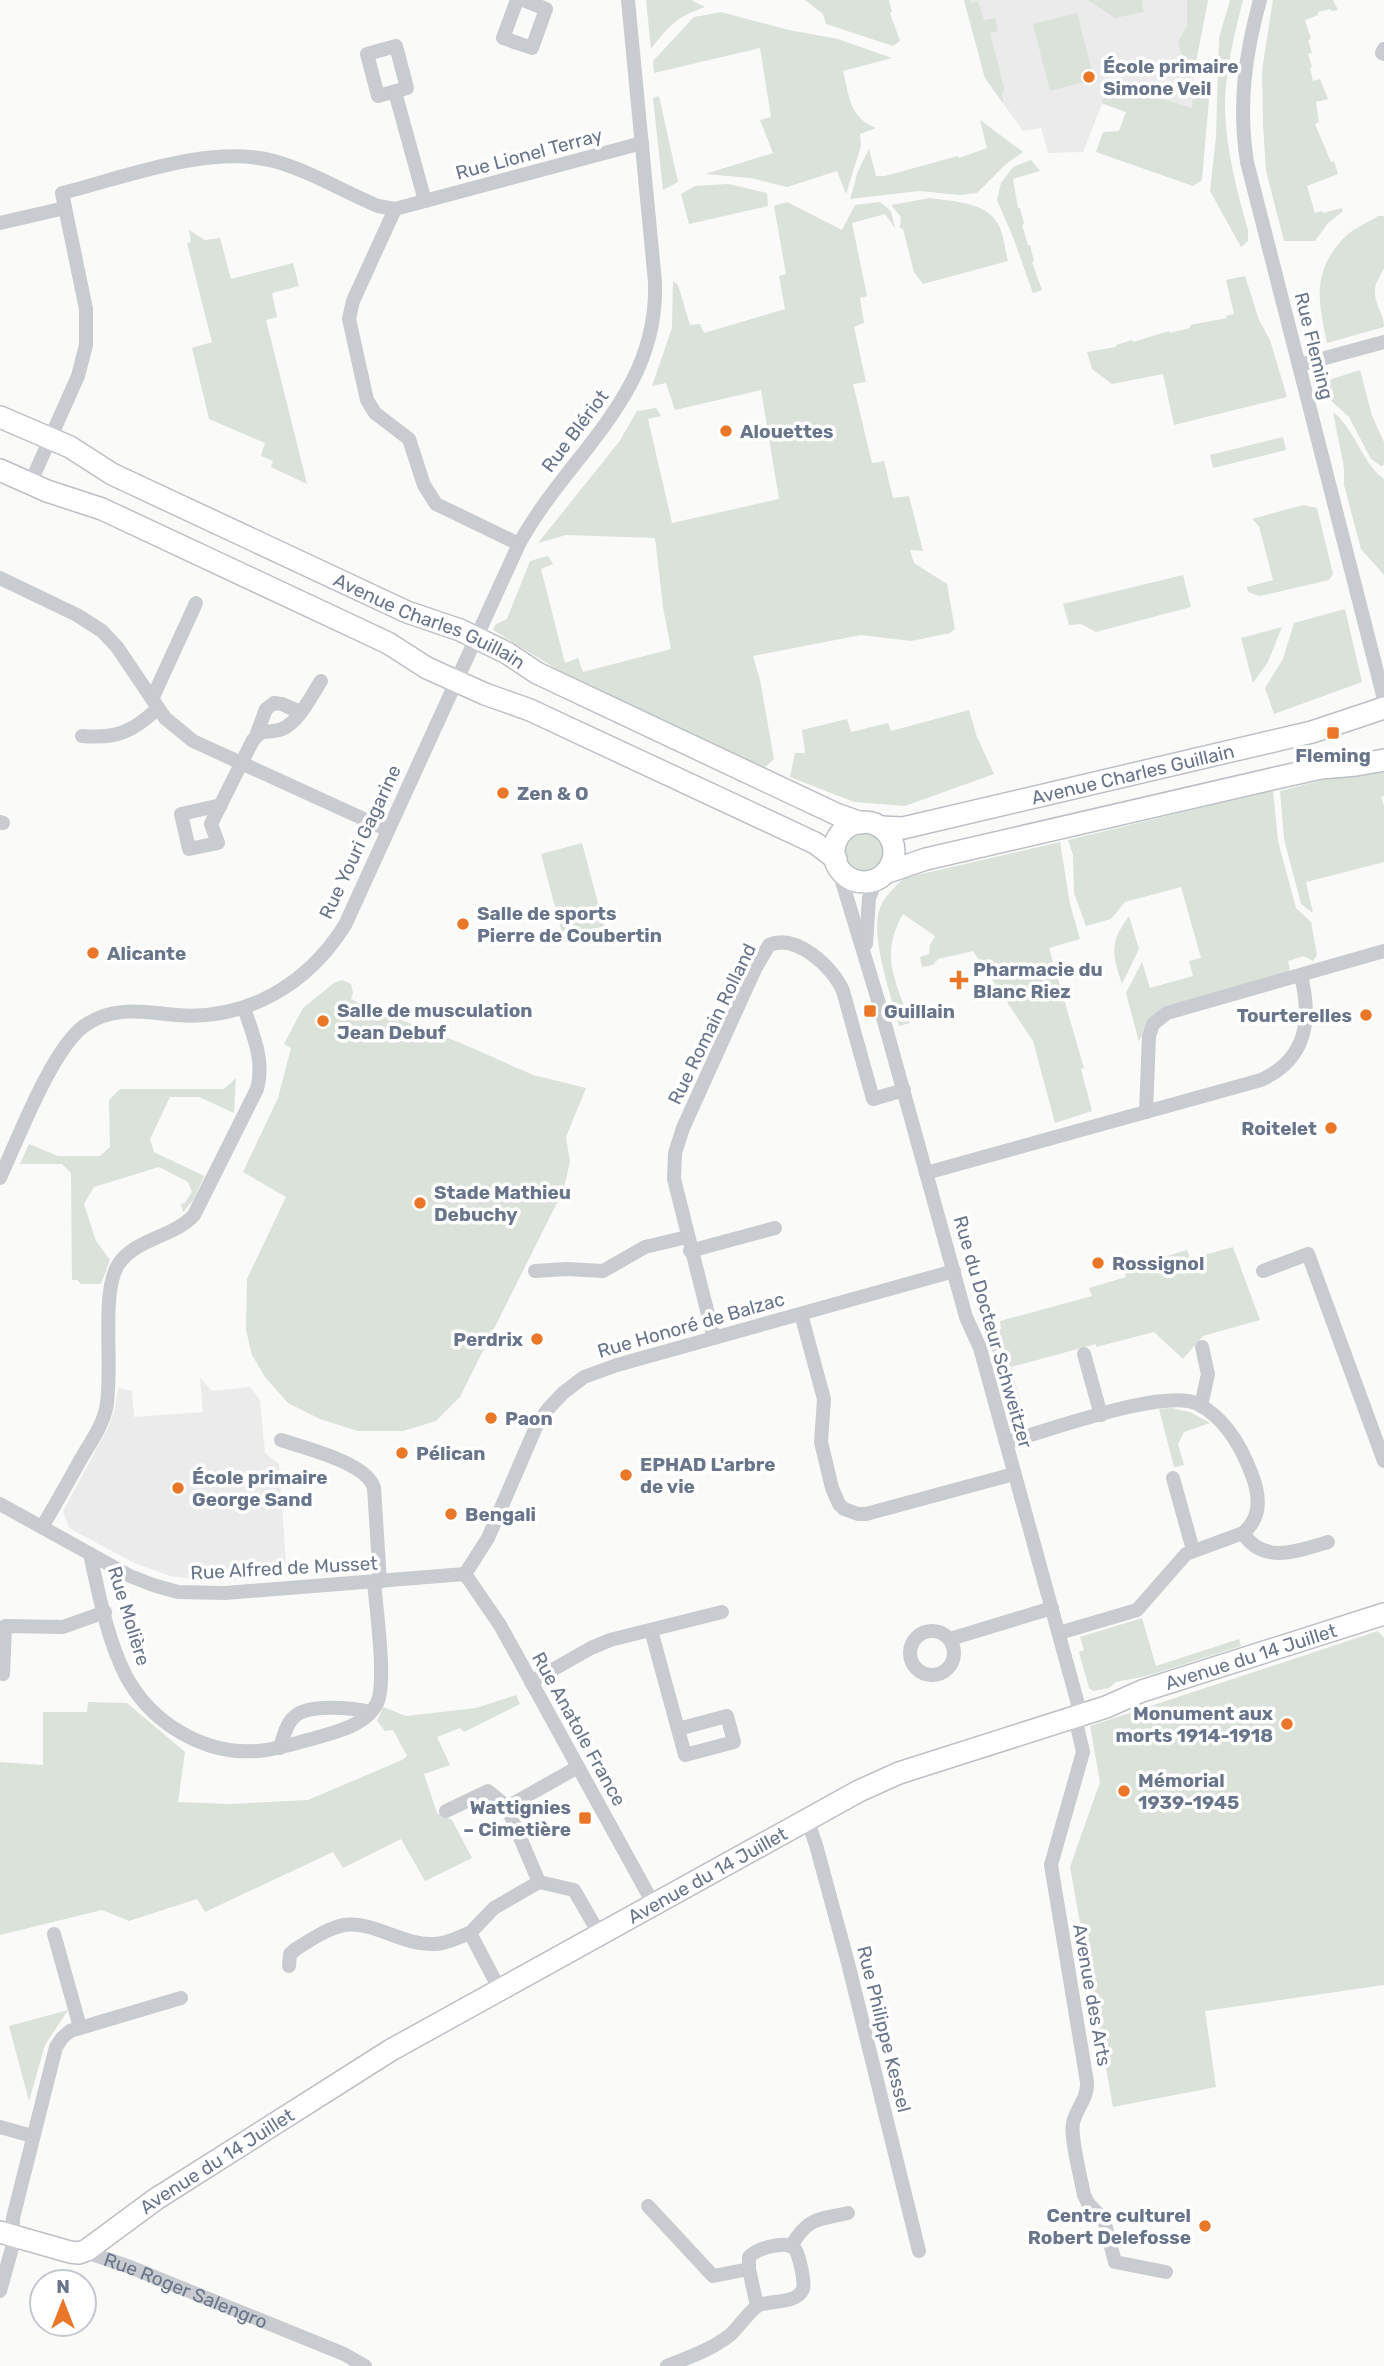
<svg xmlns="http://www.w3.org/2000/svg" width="1384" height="2366" font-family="Rubik,sans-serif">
	<rect width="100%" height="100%" fill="#fafaf8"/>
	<!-- built -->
	<g fill="#ebebeb">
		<path d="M 964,0 L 1208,0 L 1194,69 L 1191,134 L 1102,104 L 1083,152 L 1048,153 L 1041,128 L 1023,131 L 985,78 Z"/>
		<path d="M 200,1378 L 212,1391 L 250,1387 L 260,1400 L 265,1453 L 279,1464 L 287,1576 L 208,1581 L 170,1576 L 134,1563 L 69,1528 L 63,1511 L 109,1426 L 115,1407 L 118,1388 L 132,1391 L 134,1417 L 203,1412 Z"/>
	</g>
	<!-- green -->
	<g fill="#dae2d9">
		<path d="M 646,0 L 691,0 L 705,7 C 677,17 668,26 651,49 Z"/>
		<path d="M 805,0 L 889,0 L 892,12 L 890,13 L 900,41 L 893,46 L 826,24 L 823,14 Z"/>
		<path d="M 964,0 L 970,0 L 971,3 L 978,1 L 984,20 L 995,18 L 998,31 L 990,33 L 1005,92 L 1002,93 L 1003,103 L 985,78 Z"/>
		<path d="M 1088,0 L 1144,0 L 1141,1 L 1144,12 L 1115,18 Z"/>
		<path d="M 1187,0 L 1208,0 L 1196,62 L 1184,62 L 1178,42 L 1187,26 Z"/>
		<path d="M 1230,0 L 1243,0 C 1234,36 1224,75 1225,113 C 1227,153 1237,192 1248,230 L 1248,241 L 1241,247 L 1210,191 L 1216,137 L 1219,38 Z"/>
		<path d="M 1273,0 L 1333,0 L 1338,10 L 1332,11 L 1330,9 L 1318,12 L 1318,15 L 1305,20 L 1311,39 L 1308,40 L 1312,53 L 1308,54 L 1312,67 L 1310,68 L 1313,81 L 1320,79 L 1328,99 L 1316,102 L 1319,122 L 1315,124 L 1331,162 L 1334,161 L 1338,174 L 1307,186 L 1315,213 L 1322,211 L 1323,213 L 1342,208 L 1343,211 L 1328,223 L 1315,241 L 1284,241 L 1266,171 L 1263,124 L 1262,70 Z"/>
		<path d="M 721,12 L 789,30 L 838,39 L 892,58 L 843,71 C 850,98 849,117 876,128 L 860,134 L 861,146 L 846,194 L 837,171 L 787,187 L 751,178 L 705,174 L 773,153 L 760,120 L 771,117 L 760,48 L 654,73 L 653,61 L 694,17 Z"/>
		<path d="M 1077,13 L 1094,79 L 1050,91 L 1033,24 Z"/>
		<path d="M 1203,79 L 1210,87 L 1202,180 L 1193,186 L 1096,152 L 1103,132 L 1119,131 L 1126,112 L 1102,103 L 1106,92 L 1150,95 L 1192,108 L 1193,87 Z"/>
		<path d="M 659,96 L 678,182 L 663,190 L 653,98 Z"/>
		<path d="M 980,120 L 1023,152 L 1006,164 L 977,193 L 960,195 L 919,191 L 850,199 L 858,171 L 869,149 L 876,176 L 885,176 L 958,156 L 959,158 L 987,148 Z"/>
		<path d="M 1031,160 L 1040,171 L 1013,179 L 1018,208 L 1020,208 L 1024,224 L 1022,225 L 1028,245 L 1030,245 L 1034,261 L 1032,262 L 1042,290 L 1033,293 L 1013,237 L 997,200 L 1001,183 L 1013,167 Z"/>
		<path d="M 728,184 L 767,193 L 768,206 L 689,224 L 681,194 L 695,186 Z"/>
		<path d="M 930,198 C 954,202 989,201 1000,228 C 1004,238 1005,250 1008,261 L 923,284 L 914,272 L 903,229 L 900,228 L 901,217 L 891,205 Z"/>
		<path d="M 787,202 L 842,230 L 855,205 L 880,202 L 891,211 L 895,228 L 885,214 L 852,223 L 867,296 L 860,298 L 864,323 L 854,327 L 866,382 L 853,384 L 872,463 L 884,461 L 893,498 L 909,496 L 923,551 L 910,550 L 914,563 L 947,584 L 955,629 L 950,633 L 911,641 L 861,635 L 753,656 L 760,680 L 774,759 L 765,767 L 689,737 L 584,686 L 493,630 L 496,624 L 507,619 L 530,561 L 548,556 L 553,564 L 541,569 L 565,663 L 578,658 L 583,672 L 671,649 L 663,607 L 655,538 L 566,535 L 538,543 L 619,442 L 637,411 L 656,408 L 661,416 L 648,419 L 672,523 L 779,499 L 761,390 L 675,410 L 666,383 L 652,386 L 672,328 L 673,281 L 678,285 L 690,325 L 700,324 L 704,333 L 785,309 L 779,276 L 786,274 L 774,206 Z"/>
		<path d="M 1378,216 L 1384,216 C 1384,229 1384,257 1384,268 C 1380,278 1374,283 1375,294 C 1376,307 1384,314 1384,327 L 1327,343 C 1319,303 1311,274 1342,240 C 1350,230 1367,223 1378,216 Z"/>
		<path d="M 189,230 L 205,240 L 220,238 L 231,279 L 293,263 L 299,286 L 272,293 L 277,317 L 266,320 L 307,484 L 271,467 L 273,461 L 261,456 L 265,443 L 209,419 L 192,348 L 212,342 L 187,243 L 191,242 Z"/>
		<path d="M 1245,276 L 1259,320 L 1270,340 L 1287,397 L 1174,425 L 1163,374 L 1112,384 L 1092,369 L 1087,352 L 1116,347 L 1116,345 L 1132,340 L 1133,342 L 1169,331 L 1170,333 L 1190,328 L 1190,325 L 1227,318 L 1226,316 L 1234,314 L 1226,280 Z"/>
		<path d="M 1360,370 L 1372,416 L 1384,442 L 1384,465 L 1381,466 L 1371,459 L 1349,417 L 1327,397 L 1325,383 L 1332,379 Z"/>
		<path d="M 1333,412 C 1356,430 1361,462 1384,479 L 1384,575 L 1361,549 L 1344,485 L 1344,468 Z"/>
		<path d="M 1283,437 L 1286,450 L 1213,468 L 1210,455 Z"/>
		<path d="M 1303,505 L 1317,508 L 1333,574 L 1329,580 L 1260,596 L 1248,592 L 1247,587 L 1273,580 L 1259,526 L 1252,519 Z"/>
		<path d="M 1183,575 L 1191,607 L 1096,632 L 1081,624 L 1069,625 L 1063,604 Z"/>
		<path d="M 1345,609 L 1362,682 L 1274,714 L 1265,688 L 1283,659 L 1294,623 Z"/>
		<path d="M 1282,627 L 1268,662 L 1253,683 L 1241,638 Z"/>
		<path d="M 969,710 L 977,737 L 994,774 L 905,806 L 854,802 L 790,777 L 795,753 L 805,753 L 802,730 L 847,719 L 851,732 L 888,723 L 891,731 Z"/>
		<path d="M 1384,770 L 1384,796 L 1381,797 L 1384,806 L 1384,862 L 1306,882 L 1313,913 L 1301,904 L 1284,839 L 1280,791 L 1338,776 L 1362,776 Z"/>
		<path d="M 1273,790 L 1278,841 L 1296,908 L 1311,922 L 1317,955 L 1313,961 L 1304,956 L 1288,961 L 1290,969 L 1287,973 L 1166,1006 L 1147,1020 L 1139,1042 L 1126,993 L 1142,962 L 1150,988 L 1193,976 L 1189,961 L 1201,958 L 1181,887 L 1125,902 L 1111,919 L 1086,926 L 1074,893 L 1073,855 L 1068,840 Z"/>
		<circle cx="864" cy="852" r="21"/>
		<path d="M 1060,842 L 1070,904 L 1080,939 L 1049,948 L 1084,1068 L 1081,1069 L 1092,1111 L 1055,1123 L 1033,1041 L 973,951 L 938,959 L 933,965 L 922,967 L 920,957 L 929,954 L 930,945 L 935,936 L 903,914 C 879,956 896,981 910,1023 L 899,1026 C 892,998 869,934 880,908 C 885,895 895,887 904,878 Z"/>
		<path d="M 582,843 L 604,926 L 563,937 L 541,854 Z"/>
		<path d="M 1129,916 L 1139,949 L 1122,984 C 1112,954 1109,943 1129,916 Z"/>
		<path d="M 342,980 L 351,984 L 353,993 L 351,999 L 358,1003 L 463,1044 L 533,1075 L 586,1088 L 566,1137 L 570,1162 L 563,1191 L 460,1397 L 436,1421 L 403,1431 L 358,1431 L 320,1419 L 288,1403 L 265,1377 L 252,1355 L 246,1330 L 247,1279 L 286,1197 L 243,1172 L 278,1098 L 291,1048 L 284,1044 L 303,1008 L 334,983 Z"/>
		<path d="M 236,1078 L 234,1113 L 199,1097 L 170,1097 L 150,1139 L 154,1152 L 204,1176 L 194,1199 L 183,1212 L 181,1204 L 185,1203 L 192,1192 L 188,1182 L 159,1167 L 94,1187 L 84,1204 L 96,1241 L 110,1260 L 101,1284 L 81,1284 L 77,1280 L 72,1280 L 71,1173 L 62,1164 L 20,1164 L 29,1144 L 58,1156 L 100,1156 L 110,1147 L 109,1100 L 120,1089 L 224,1089 Z"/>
		<path d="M 1233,1247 L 1260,1320 L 1203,1336 L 1183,1359 L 1154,1332 L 1096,1347 L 1096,1344 L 1011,1367 L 1026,1424 L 1017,1427 L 1012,1422 L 987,1332 L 1001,1329 L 1000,1321 L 1092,1296 L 1089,1288 L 1126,1277 L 1124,1269 L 1187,1250 L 1190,1259 Z"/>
		<path d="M 1171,1408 L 1190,1412 L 1210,1423 L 1184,1432 L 1178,1444 L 1184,1465 L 1174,1467 L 1159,1409 Z"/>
		<path d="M 1142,1618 L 1156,1666 L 1239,1639 L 1241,1646 L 1147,1676 L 1116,1682 L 1109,1688 L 1093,1691 L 1089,1688 L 1079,1652 L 1084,1650 L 1080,1637 Z"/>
		<path d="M 1378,1631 L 1384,1638 L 1384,1985 L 1205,2011 L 1216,2087 L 1113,2107 L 1070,1867 L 1100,1782 L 1090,1726 Z"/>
		<path d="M 516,1695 L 520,1704 L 464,1732 L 460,1728 L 437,1737 L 450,1765 L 424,1774 L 437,1813 L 452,1820 L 472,1858 L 425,1881 L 401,1839 L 343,1868 L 333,1852 L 205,1912 L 197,1899 L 129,1921 L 102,1910 L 0,1935 L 0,1762 L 43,1765 L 43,1712 L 87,1712 L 88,1702 L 127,1703 L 185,1752 L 178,1802 L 230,1804 L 308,1800 L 402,1760 L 407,1756 L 393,1730 L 385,1731 L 377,1721 L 383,1707 L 406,1716 L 476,1708 Z"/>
		<path d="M 68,2010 L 45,2045 L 29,2101 L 9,2026 Z"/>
	</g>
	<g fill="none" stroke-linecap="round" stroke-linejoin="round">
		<!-- secondary casing -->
		<g stroke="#bcc0c6" stroke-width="24">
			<g id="secondary">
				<path id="s2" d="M 0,417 L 70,447 L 112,474 L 407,612 L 460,630 L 507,653 L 537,673 L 836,814 L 861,823"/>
				<path d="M 0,470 L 47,491 L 102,509 L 388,643 L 427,668 L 485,694 L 530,710 L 815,843 L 836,859"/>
				<circle cx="864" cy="852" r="30"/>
				<path id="s3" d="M 880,827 L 903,828 L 1312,732 L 1384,708"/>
				<path d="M 885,873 L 926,859 L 1276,778 L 1321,768 L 1356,765 L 1384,760"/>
				<path id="s4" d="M 0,2232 L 70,2252 L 79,2253 L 87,2250 L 156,2199 L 391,2050 L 859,1791 L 899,1773 L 1106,1707 L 1142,1691 L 1384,1614"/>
			</g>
		</g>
		<!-- street -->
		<g stroke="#c8cbcf" stroke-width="14">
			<path d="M 517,0 L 503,38 L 532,48 L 546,9 L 523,0"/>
			<path d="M 1260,0 C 1245,55 1238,105 1247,162 L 1384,699"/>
			<path d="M 396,46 L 407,88 L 378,96 L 367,54 Z"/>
			<path d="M 1384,49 L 1382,53 L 1384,54"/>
			<path d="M 395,92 L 425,201"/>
			<path d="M 395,209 L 353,301 L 349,319 L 367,400 L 375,413 L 409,439 L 424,485 L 436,504 L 519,544"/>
			<path d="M 0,223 L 65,208"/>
			<path d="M 1299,365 L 1384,342"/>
			<path d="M 30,484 L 78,376 L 86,345 L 86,309 L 62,193 C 126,177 209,144 274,161 C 310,171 344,192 378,206 L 395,209 L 642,143"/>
			<path d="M 0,578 L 77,615 L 102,631 L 117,647 L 165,718 L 193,741 L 388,830"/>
			<path d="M 152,699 L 196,603"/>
			<path d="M 82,736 C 116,739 133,732 158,708"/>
			<path d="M 256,736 L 266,709 L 274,703 L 282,704 L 300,712"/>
			<path d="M 221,805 L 181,814 L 189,849 L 218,843 L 211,824 L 253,740 L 260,733 C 267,731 275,732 282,729 C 299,722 311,696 321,681"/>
			<path d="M 0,822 L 3,823"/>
			<path d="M 837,865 L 881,1010 L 966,1317 L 980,1348 L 1081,1715"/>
			<path d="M 866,944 L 869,898 L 877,879"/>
			<path d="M 1146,1112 L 1149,1036 L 1153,1024 L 1167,1013 L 1384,951"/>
			<path d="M 926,1173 L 1261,1080 C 1307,1059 1312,1020 1301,976"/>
			<path d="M 0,1178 C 18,1139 52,1049 84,1026 C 113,1005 144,1012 176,1015 C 247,1021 308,984 345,925 L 519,544 C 568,454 659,396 655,282 L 628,0"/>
			<path d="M 690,1251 L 775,1228"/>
			<path d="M 535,1271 L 567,1269 L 603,1271 L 645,1247 L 687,1237"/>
			<path d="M 1263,1271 L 1308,1254 L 1384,1461"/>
			<path d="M 801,1314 L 824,1399 L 821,1442 L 832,1488 L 839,1504 L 844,1509 L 858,1514 L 866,1514 L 1014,1474"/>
			<path d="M 714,1338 L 674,1179 L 675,1153 L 683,1128 L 755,969 L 769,945 C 796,933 833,967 843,991 L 873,1099 L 904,1090"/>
			<path d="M 1084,1354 L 1101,1415"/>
			<path d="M 1201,1406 L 1208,1374 L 1202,1347"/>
			<path d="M 281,1440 C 305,1448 367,1463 374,1488 L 380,1582"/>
			<path d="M 1006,1442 C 1046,1432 1164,1387 1198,1404 C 1225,1418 1242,1448 1252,1475 C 1260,1496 1262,1518 1243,1533 L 1186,1554 L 1137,1610 L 1059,1633"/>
			<path d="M 1173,1478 L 1193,1550"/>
			<path d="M 0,1504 L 130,1576 L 153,1585 L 178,1592 L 225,1593 L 465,1574"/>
			<path d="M 42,1527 C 56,1504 69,1480 82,1457 C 91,1442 102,1426 106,1409 C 114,1371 100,1294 118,1265 C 135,1238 173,1238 194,1215 L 257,1089 C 265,1061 253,1035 244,1008"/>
			<path d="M 1243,1533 C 1263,1565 1298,1551 1328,1542"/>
			<path d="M 90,1554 C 99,1594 107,1639 126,1676 C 151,1723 204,1755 257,1751 C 273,1750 289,1745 304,1741 C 328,1734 365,1728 377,1703 C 387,1683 376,1608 374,1582"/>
			<path d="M 465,1574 L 488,1538 L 536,1427 L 548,1409 L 563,1393 L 584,1377 L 617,1365 L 954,1271"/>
			<path d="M 465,1574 L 500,1625 L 654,1905"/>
			<path d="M 651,1630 L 685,1755 L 734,1742 L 727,1716 L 678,1729"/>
			<circle cx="932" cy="1653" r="22"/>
			<path d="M 950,1639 L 1052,1608"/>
			<path d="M 3,1674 L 5,1626 L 63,1627 L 105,1612"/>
			<path d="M 531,1682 L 591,1648 L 610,1640 L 722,1612"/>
			<path d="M 1075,1717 L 1083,1752 L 1051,1865 L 1087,2082 C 1088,2099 1076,2108 1073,2123 C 1070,2137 1081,2178 1084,2195 L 1088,2203 L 1104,2220 L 1115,2262 L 1166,2272"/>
			<path d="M 280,1748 C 283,1738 286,1724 294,1717 C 308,1703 353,1708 371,1712"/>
			<path d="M 446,1811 L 488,1791 L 507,1807"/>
			<path d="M 807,1819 L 816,1845 L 848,1963 L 919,2251"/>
			<path d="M 539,1882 L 574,1890 L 600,1935"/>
			<path d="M 54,1934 L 80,2027"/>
			<path d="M 289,1966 L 290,1954 L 296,1949 C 310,1940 328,1928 344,1925 C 375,1921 403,1946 434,1944 C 447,1944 458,1937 470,1933"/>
			<path d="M 500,1990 L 470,1933 L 494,1908 L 539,1882 L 507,1807 L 578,1767"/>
			<path d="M 0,2127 L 32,2136"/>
			<path d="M 648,2206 L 713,2276 L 749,2269"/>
			<path d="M 791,2246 C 809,2217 816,2220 848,2213"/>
			<path id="s1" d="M 83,2251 L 130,2267 L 344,2354 L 365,2366"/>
			<path d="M 0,2291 L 12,2248 L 13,2218 L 56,2047 L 62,2038 L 70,2031 L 181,1998"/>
			<path d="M 667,2366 C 689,2357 711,2350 730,2335 C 738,2328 751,2309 759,2305 C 772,2300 797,2304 803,2289 C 805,2282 799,2252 794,2248 C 784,2240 756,2249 749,2257 L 749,2269 L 757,2306"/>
		</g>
		<!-- secondary -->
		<use href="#secondary" stroke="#fff" stroke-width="21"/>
	</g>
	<!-- markers -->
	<g fill="#ea7727" stroke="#fff" stroke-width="2.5">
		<circle cx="1089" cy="77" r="7"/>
		<circle cx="726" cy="431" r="7"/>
		<rect x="1326" y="726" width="14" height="14" rx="3.5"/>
		<circle cx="503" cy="793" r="7"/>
		<circle cx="463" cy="924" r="7"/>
		<circle cx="93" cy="953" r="7"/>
		<path d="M955.5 969.5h7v7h7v7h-7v7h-7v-7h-7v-7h7z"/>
		<rect x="863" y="1004" width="14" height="14" rx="3.5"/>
		<circle cx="1366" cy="1015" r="7"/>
		<circle cx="323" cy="1021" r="7"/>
		<circle cx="1331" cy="1128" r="7"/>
		<circle cx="420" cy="1203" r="7"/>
		<circle cx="1098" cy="1263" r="7"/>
		<circle cx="537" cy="1339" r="7"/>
		<circle cx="491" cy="1418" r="7"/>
		<circle cx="402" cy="1453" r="7"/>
		<circle cx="626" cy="1475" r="7"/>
		<circle cx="178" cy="1488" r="7"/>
		<circle cx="451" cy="1514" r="7"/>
		<circle cx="1287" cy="1724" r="7"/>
		<circle cx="1124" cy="1791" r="7"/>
		<rect x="578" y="1811" width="14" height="14" rx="3.5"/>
		<circle cx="1205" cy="2226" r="7"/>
	</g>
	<g text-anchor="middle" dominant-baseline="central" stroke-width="7" stroke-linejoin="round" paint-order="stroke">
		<!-- poi labels -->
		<g font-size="19" font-weight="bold" fill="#68758a" stroke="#fff" text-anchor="start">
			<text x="1103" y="66">École primaire<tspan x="1103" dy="22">Simone Veil</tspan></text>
			<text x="740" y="431">Alouettes</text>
			<text x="1333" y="755" text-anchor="middle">Fleming</text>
			<text x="517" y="793">Zen &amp; O</text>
			<text x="477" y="913">Salle de sports<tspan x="477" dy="22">Pierre de Coubertin</tspan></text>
			<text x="107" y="953">Alicante</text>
			<text x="973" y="969">Pharmacie du<tspan x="973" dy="22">Blanc Riez</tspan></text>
			<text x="337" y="1010">Salle de musculation<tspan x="337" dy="22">Jean Debuf</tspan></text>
			<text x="884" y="1011">Guillain</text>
			<text x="1352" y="1015" text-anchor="end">Tourterelles</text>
			<text x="1317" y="1128" text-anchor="end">Roitelet</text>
			<text x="434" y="1192">Stade Mathieu<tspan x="434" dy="22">Debuchy</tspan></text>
			<text x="1112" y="1263">Rossignol</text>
			<text x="523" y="1339" text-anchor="end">Perdrix</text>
			<text x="505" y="1418">Paon</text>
			<text x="416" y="1453">Pélican</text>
			<text x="640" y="1464">EPHAD L'arbre<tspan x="640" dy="22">de vie</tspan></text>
			<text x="192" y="1477">École primaire<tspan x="192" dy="22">George Sand</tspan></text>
			<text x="465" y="1514">Bengali</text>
			<text x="1273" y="1713" text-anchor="end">Monument aux<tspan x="1273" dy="22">morts 1914-1918</tspan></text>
			<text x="1138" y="1780">Mémorial<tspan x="1138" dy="22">1939-1945</tspan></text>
			<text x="571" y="1807" text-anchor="end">Wattignies<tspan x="571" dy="22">– Cimetière</tspan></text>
			<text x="1191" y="2215" text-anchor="end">Centre culturel<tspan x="1191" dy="22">Robert Delefosse</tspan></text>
		</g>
		<!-- street labels -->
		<g font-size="19" fill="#68758a" stroke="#fff">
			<text transform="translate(529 154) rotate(-15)">Rue Lionel Terray</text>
			<text transform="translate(1314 346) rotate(76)">Rue Fleming</text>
			<text transform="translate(575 431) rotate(-53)">Rue Blériot</text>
			<text stroke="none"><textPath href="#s2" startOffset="476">Avenue Charles Guillain</textPath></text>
			<text stroke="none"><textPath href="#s3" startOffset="259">Avenue Charles Guillain</textPath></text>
			<text transform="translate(360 842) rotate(-65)">Rue Youri Gagarine</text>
			<text transform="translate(712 1024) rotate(-64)">Rue Romain Rolland</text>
			<text transform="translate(691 1325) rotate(-16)">Rue Honoré de Balzac</text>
			<text transform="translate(993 1332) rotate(74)">Rue du Docteur Schweitzer</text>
			<text transform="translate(284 1568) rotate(-3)">Rue Alfred de Musset</text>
			<text transform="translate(129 1616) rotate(73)">Rue Molière</text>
			<text stroke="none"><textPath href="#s4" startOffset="1404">Avenue du 14 Juillet</textPath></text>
			<text transform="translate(579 1729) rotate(61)">Rue Anatole France</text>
			<text stroke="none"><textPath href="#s4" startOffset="816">Avenue du 14 Juillet</textPath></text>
			<text transform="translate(1092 1995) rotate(80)">Avenue des Arts</text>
			<text transform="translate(884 2029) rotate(76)">Rue Philippe Kessel</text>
			<text stroke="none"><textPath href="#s4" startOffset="248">Avenue du 14 Juillet</textPath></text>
			<text stroke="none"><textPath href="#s1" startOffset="110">Rue Roger Salengro</textPath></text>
		</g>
	</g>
	<!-- north arrow -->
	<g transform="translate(63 2303)"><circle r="33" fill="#ffffff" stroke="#c3c8d0" stroke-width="2"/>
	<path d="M0-5L12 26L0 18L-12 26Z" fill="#ea7727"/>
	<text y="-10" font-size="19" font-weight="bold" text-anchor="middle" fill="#68758a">N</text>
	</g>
</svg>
